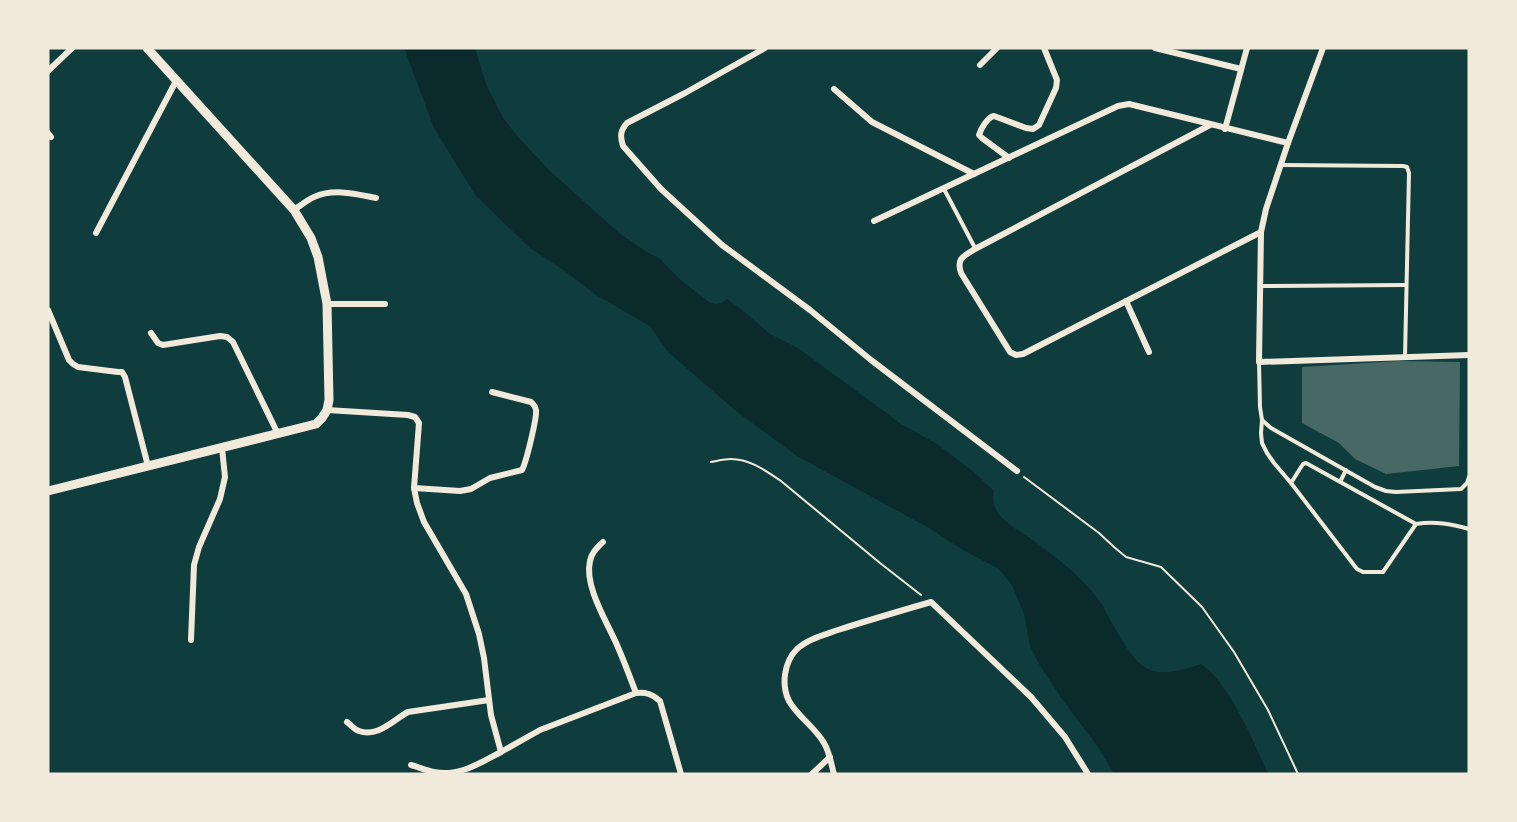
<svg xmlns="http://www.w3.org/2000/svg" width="1517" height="822" font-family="Manrope,sans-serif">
	<rect width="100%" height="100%" fill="#0f3d3e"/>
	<!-- water -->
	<path fill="#0a2a2b" d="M 404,48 L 475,48 L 486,84 L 503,118 L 518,137 L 549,170 L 619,233 L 647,252 L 660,259 L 683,282 L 709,302 L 715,304 L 722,303 L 727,299 L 741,309 L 770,334 L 798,348 L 901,424 L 937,444 L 974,472 L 994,491 C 987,516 1018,529 1034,541 C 1057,558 1081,576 1098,599 C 1104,606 1107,615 1112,623 C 1138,669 1147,683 1201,664 C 1229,683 1254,742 1268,774 L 1114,774 L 1098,747 L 1062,699 L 1039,664 L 1030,646 L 1024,614 L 1012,585 L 999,569 L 963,550 L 929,528 L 797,456 L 737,412 L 668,352 L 650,326 L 596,295 L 565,271 L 530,248 L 476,196 L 434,128 Z"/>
	<!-- building -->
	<path fill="#486865" d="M 1398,361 L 1460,362 L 1459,466 L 1386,474 L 1355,459 L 1339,443 L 1302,423 L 1302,367 Z"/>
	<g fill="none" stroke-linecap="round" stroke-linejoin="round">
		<!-- path -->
		<g stroke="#f1e9da" stroke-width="2">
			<path d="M 711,462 C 717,461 724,459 731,459 C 750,459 766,471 781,481 L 880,563 L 921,595"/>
			<path d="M 1024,477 L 1099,533 L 1114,547 L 1126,557 L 1161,567 L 1202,607 L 1234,652 L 1268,710 L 1298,774"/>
		</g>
		<!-- service -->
		<g stroke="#f1e9da" stroke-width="4">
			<path d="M 1281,165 L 1403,166 L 1407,167 L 1409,173 L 1405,357"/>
			<path d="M 944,189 L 975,248"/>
			<path d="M 1261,286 L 1406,285"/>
			<path d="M 1259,362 L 1260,407 L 1262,420 L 1261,433 L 1262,443 L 1267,453 L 1274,463 L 1291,483"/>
			<path d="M 1262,420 L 1271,428 L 1375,487 L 1386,491 L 1396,492 L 1461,489 L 1467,483 L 1469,477"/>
			<path d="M 1340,482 L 1346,470"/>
			<path d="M 1416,524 L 1383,572 L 1363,572 L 1357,569 L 1291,483 L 1303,464 L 1306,463 L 1416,524 C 1435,521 1451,524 1469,529"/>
		</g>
		<!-- minor -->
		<g stroke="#f1e9da" stroke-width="6">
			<path d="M 765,48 L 685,93 L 627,123 C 620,131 620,136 623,146 L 661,189 L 722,245 L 810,310 L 871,360 L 1017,471"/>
			<path d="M 1155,48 L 1241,69"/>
			<path d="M 1323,48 L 1288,143 L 1266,209 L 1261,232 L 1259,362 L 1469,355"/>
			<path d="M 980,65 L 997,48"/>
			<path d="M 48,71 L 72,48"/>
			<path d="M 834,89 L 872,122 L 974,174"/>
			<path d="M 1210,125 L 975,249 C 964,256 956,258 961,273 L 1010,352 L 1016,355 L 1023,354 L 1261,232"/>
			<path d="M 1225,129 L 1247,48"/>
			<path d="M 48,133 L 51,137"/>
			<path d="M 1009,158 L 982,138 L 979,135 C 981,128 988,117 994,116 L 1026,128 L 1033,129 L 1039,125 L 1056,88 L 1057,80 L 1044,48"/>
			<path d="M 294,210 C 300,206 307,200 314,197 C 334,188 356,194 376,198"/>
			<path d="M 874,221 L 1118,106 L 1129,104 L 1288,143"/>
			<path d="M 96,233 L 176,81"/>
			<path d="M 1126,301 L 1149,352"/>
			<path d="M 327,304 L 385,304"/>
			<path d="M 48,310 L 69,360 L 73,364 L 78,367 L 118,372 L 122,372 L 125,377 L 148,466"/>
			<path d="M 151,333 L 158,343 L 163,345 L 220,336 L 227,337 L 233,342 L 278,434"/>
			<path d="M 327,410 L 408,415 L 415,417 L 419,423 L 414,488 L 417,503 L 424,522 L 466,594 L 479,634 L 484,658 L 491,715 L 501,752 L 540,730 L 636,693 C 646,692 652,694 660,701 L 681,774"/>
			<path d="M 414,488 L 460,491 L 471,489 L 490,478 L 522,470 C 526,463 537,418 536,410 C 535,405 534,405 531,402 L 492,392"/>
			<path d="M 603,542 C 597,548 592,552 590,561 C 584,586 607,622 617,645 C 624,661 630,677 636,693"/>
			<path d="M 191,640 L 194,565 L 199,547 L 220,499 L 225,477 L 222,448"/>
			<path d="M 347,722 C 351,725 355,730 359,731 C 378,738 393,720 408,712 L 489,700"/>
			<path d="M 411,765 C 418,767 426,770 434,772 C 459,777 480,763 501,752"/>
			<path d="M 812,774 L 830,757"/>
			<path d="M 834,774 C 831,764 830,753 824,743 C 815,727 798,717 789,701 C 781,685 784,662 797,649 C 808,639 824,635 838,630 C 869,620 900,611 931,602 L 1031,697 L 1065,737 L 1088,774"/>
		</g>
		<!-- tertiary -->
		<path stroke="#f1e9da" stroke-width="9" d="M 48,491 L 316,424 L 322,418 L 327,410 L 329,400 L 327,304 L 318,257 L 311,238 L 294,210 L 147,48"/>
	</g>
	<!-- border -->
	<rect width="1517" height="822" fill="none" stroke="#f1e9da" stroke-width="99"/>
</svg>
